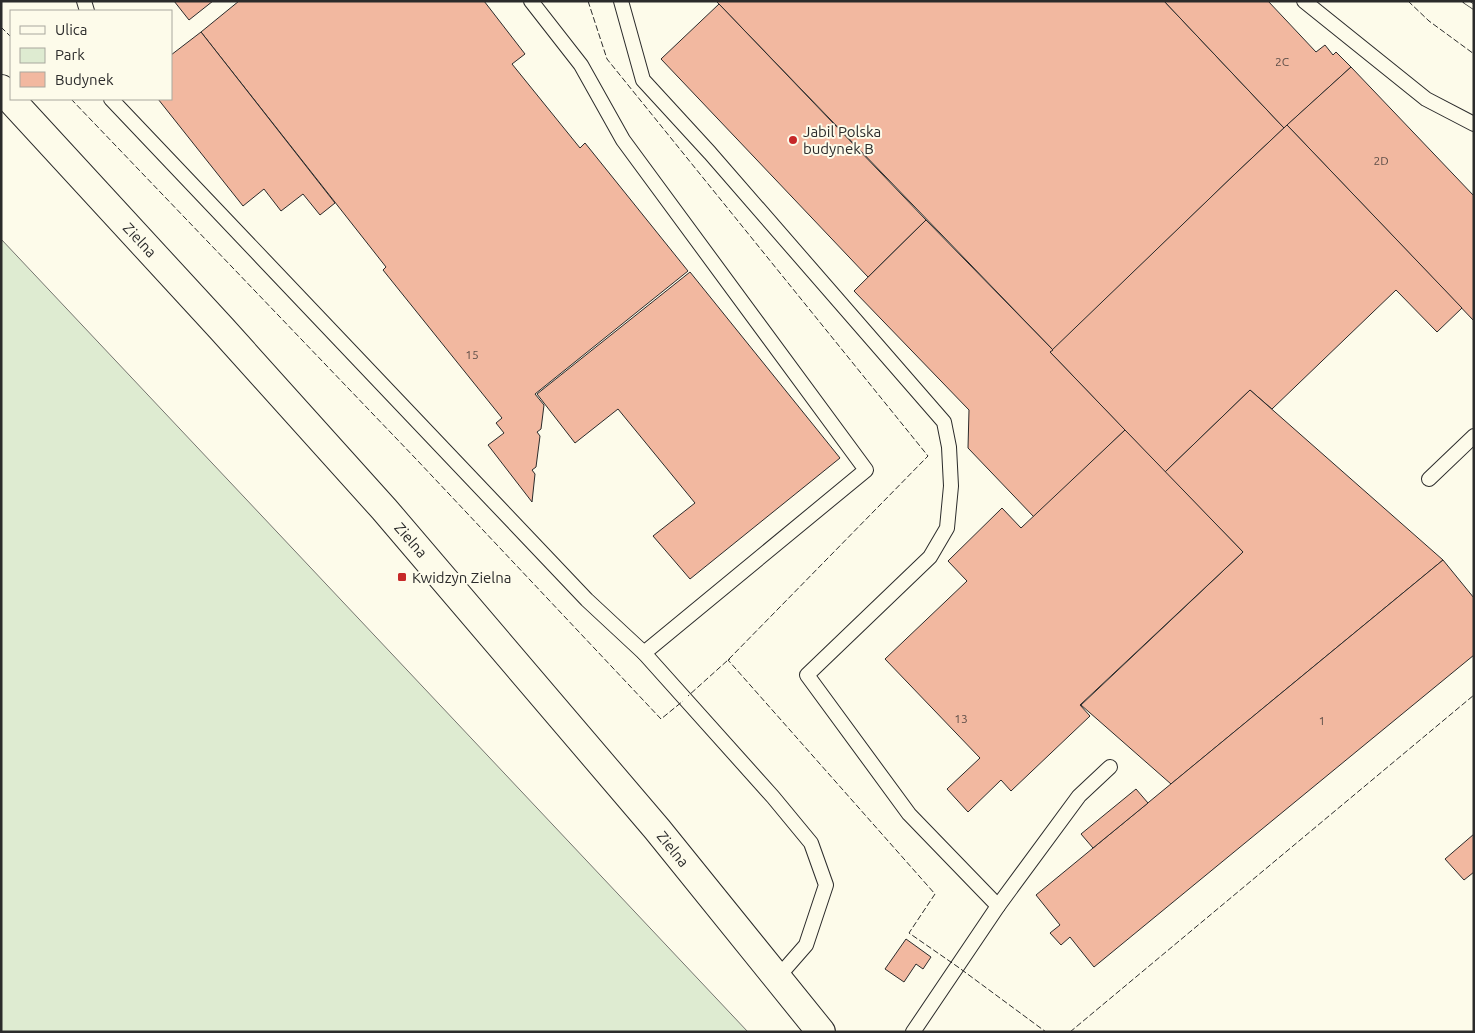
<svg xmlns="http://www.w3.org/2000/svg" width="1475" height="1033" font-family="Ubuntu,sans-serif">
	<rect width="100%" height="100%" fill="#fdfbea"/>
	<!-- green -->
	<path fill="#deebd1" stroke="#74746e" d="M 1,239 L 748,1032 L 1,1032 Z"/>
	<!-- building -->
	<g fill="#f2b8a0" stroke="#2b2b2b">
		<path d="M 174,1 L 213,1 L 189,20 Z"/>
		<path d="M 239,1 L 484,1 L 525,54 L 512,64 L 580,148 L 585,143 L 688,271 L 535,394 L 544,405 L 541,429 L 537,432 L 540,436 L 536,467 L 532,470 L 535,474 L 532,502 L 488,445 L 504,433 L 496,423 L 502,418 L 383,270 L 386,267 L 201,32 Z"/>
		<path d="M 716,1 L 1164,1 L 1284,128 L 1235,174 L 1053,350 Z"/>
		<path d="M 1164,1 L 1268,1 L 1316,52 L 1325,45 L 1333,55 L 1336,52 L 1351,67 L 1284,128 Z"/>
		<path d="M 719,4 L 926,220 L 868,277 L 661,59 Z"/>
		<path d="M 201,32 L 335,203 L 320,215 L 303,194 L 281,211 L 264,189 L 243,206 L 158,99 L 171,99 L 171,55 Z"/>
		<path d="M 1351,67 L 1474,196 L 1474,321 L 1287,125 Z"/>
		<path d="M 1287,125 L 1462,308 L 1437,332 L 1396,290 L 1272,409 L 1250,390 L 1165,472 L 1050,352 L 1235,174 Z"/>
		<path d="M 926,220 L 1053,350 L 1050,352 L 1125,430 L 1034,517 L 968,448 L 969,410 L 854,291 Z"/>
		<path d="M 690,272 L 840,458 L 690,579 L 653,536 L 695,503 L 618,409 L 575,443 L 537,394 Z"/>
		<path d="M 1250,390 L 1443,560 L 1171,784 L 1081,705 L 1243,552 L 1165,472 Z"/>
		<path d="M 1125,430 L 1243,552 L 1080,705 L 1090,716 L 1011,791 L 1001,780 L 968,812 L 947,789 L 980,758 L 885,659 L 967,581 L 948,561 L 1002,508 L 1021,528 Z"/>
		<path d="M 1443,560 L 1474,598 L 1474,655 L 1094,967 L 1070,937 L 1061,945 L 1050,933 L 1060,925 L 1036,895 Z"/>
		<path d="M 1136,789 L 1148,803 L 1093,848 L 1081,834 Z"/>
		<path d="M 1474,834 L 1474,872 L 1464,880 L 1445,859 Z"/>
		<path d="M 906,939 L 931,957 L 923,969 L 916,964 L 904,982 L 885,969 Z"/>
	</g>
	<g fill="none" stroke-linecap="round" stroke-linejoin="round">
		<!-- service casing -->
		<g stroke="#2b2b2b" stroke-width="16">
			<g id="service">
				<path d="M 84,1 L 87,11"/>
				<path d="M 531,1 L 581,65 L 623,140 L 866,470 L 644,653 L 773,797 L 811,843 L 826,885 L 806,945 L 778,977"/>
				<path d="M 621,1 L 643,80 L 710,153 L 944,422 L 949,447 L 951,486 L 947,528 L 930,557 L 807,675 L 909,814 L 998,906 L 913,1032"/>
				<path d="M 1304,1 L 1426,99 L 1474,124"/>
				<path d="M 111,99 L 587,600 L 644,653"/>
				<path d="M 1429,479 L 1474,436"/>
				<path d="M 998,906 L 1079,796 L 1110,767"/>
			</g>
		</g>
		<!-- minor casing -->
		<g stroke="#2b2b2b" stroke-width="30">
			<path id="minor" d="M 1,89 L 222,329 L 384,509 L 657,829 L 821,1032"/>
		</g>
		<!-- service -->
		<use href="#service" stroke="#fdfbea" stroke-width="14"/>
		<!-- minor -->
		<use href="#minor" stroke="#fdfbea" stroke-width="28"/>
		<!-- rail casing -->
		<g stroke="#2b2b2b" stroke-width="5.5">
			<path id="rail" d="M 1465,1 L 1474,7"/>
		</g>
		<!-- rail -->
		<use href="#rail" stroke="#fdfbea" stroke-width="4" stroke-dasharray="11" stroke-linecap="butt"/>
		<!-- fence -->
		<g stroke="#2b2b2b" stroke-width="1" stroke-dasharray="6 2.5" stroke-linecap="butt">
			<path d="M 588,1 L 607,59 L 928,456 L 728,660 L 688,696"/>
			<path d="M 1408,1 L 1429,21 L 1474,54"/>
			<path d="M 1,27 L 11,37"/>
			<path d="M 71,99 L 417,460 L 661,719 L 683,701"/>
			<path d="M 730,659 L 728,660 L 935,894 L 909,933 L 958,967 L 1046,1032"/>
			<path d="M 1070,1032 L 1474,695"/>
		</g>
	</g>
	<!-- markers -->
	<g fill="#c62828" stroke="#fdfbea" stroke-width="2">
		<circle cx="793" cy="140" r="5"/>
		<rect x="397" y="572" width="10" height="10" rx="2.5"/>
	</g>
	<g text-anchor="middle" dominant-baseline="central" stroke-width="4" stroke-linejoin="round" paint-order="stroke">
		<!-- number labels -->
		<g font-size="12" fill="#5d4e48">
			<text x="1282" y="61">2C</text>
			<text x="1381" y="160">2D</text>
			<text x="472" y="354">15</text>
			<text x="961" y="718">13</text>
			<text x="1322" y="720">1</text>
		</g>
		<!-- poi labels -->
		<g font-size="15" fill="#2b2b2b" stroke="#fdfbea" text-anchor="start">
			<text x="803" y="131">Jabil Polska<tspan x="803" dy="17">budynek B</tspan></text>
			<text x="412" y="577">Kwidzyn Zielna</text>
		</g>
		<!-- street labels -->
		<g font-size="15" fill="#2b2b2b" stroke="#fdfbea">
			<text transform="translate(140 240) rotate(47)">Zielna</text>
			<text transform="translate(411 540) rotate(49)">Zielna</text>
			<text transform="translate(673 849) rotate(51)">Zielna</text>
		</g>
	</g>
	<!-- border -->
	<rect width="1475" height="1033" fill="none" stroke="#2b2b2b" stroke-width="5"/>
	<!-- legend -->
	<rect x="10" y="10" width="162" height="90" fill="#fdfbea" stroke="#a9a89e"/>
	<rect x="20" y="26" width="25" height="8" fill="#fdfbea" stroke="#a9a89e"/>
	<text x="55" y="35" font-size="15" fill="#2b2b2b">Ulica</text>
	<rect x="20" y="48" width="25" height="15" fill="#deebd1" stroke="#a9a89e"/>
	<text x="55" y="60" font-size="15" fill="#2b2b2b">Park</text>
	<rect x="20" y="72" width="25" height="15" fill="#f2b8a0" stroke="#a9a89e"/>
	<text x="55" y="85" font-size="15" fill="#2b2b2b">Budynek</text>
</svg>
